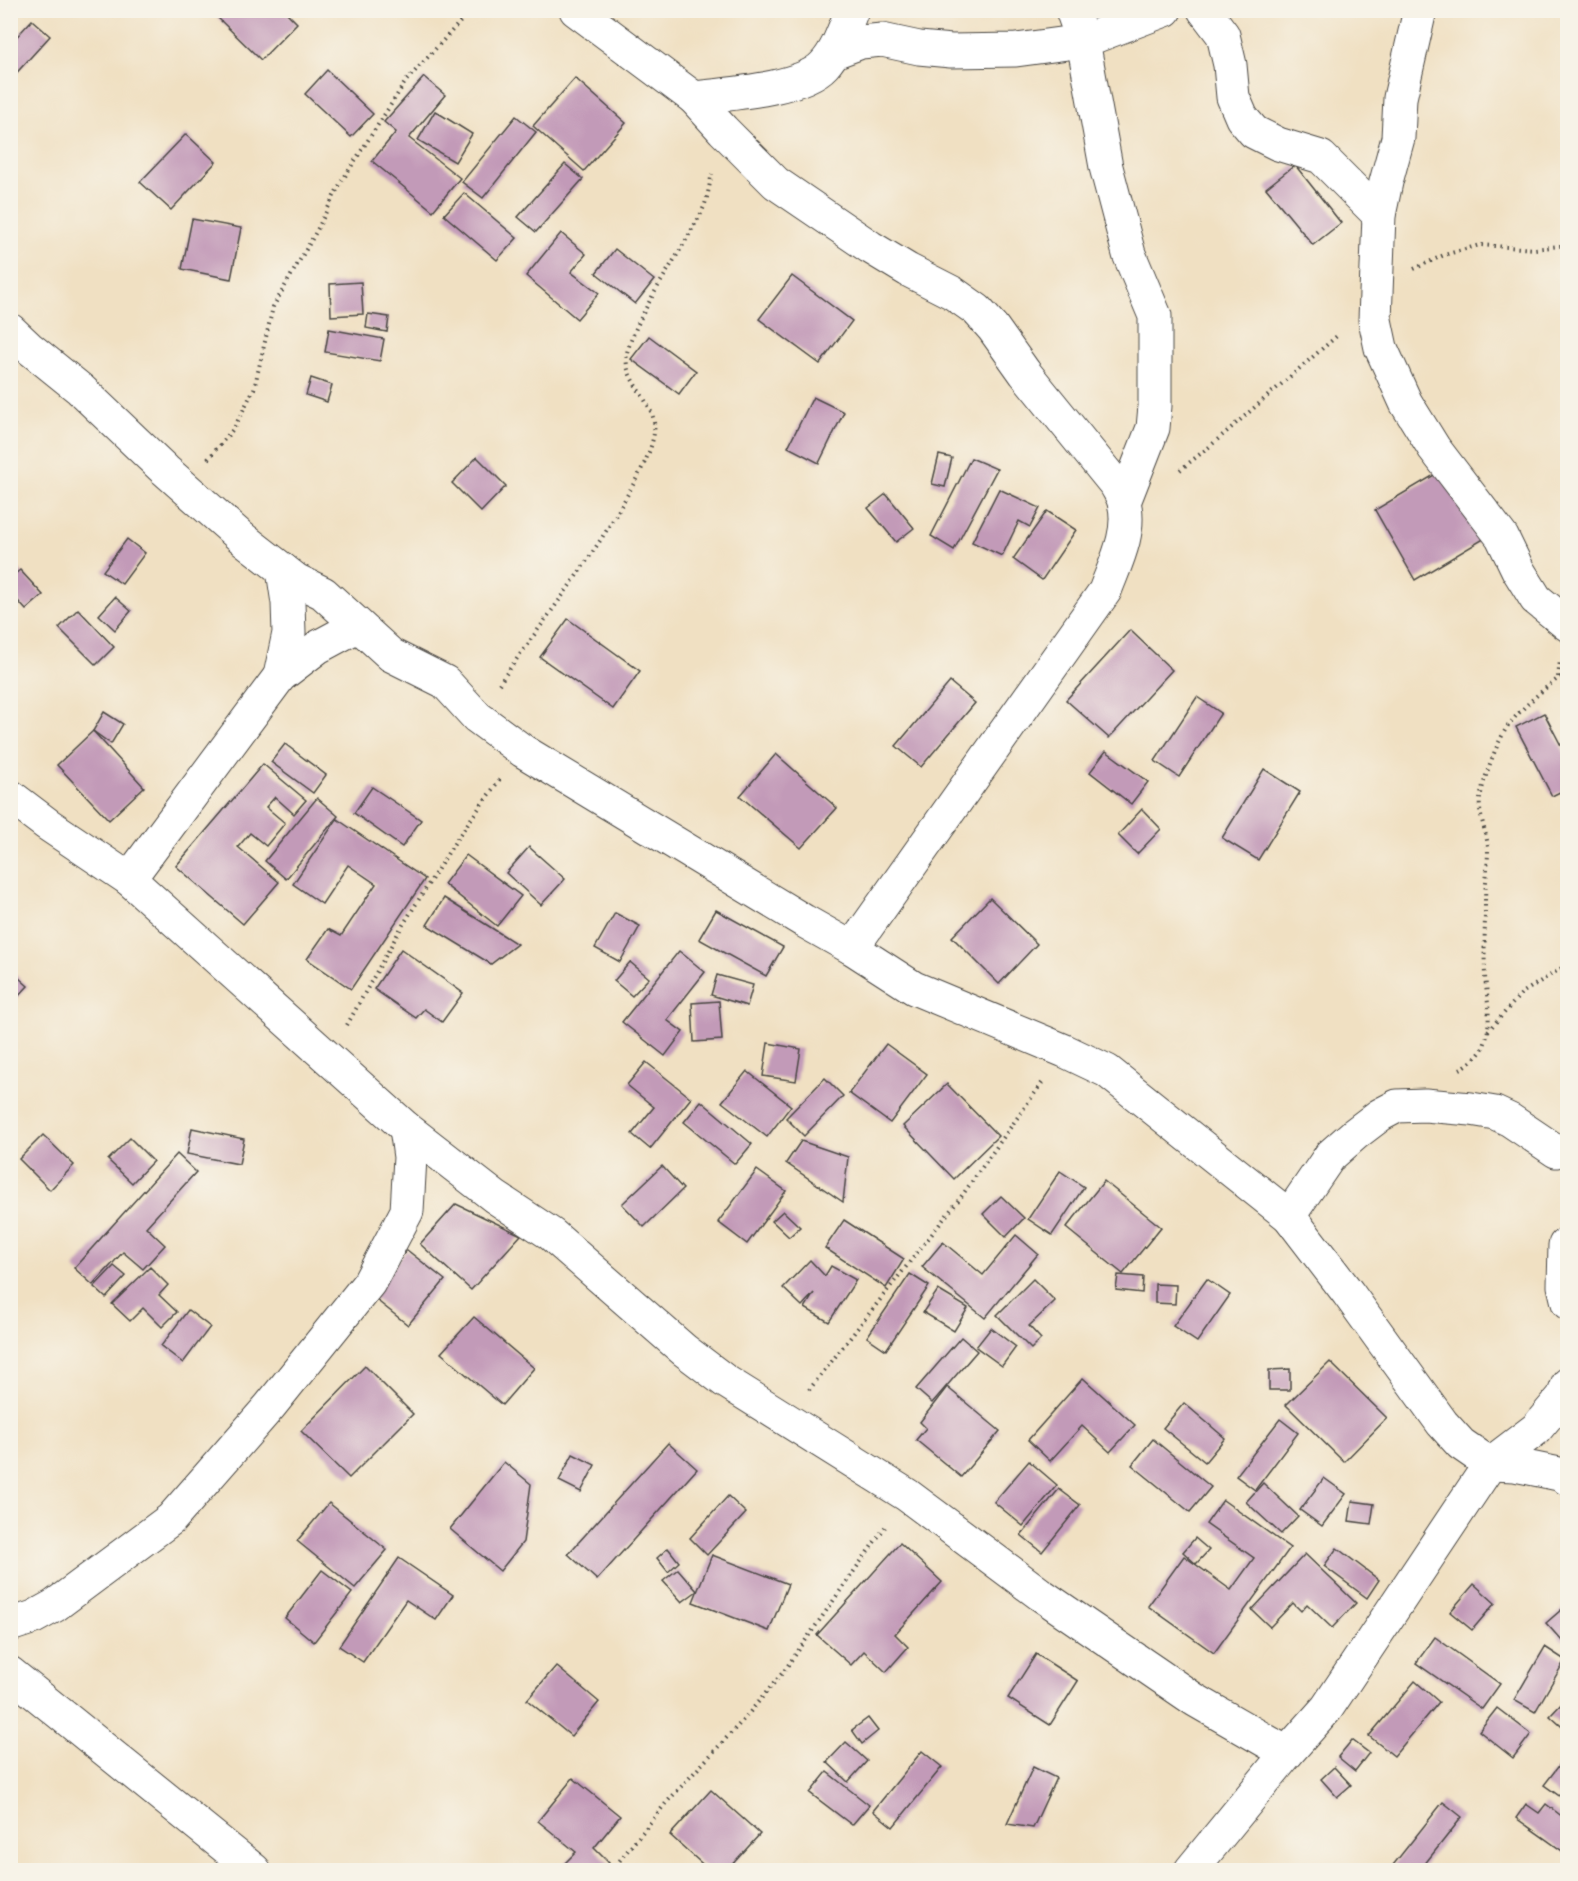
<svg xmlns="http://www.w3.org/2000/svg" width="1578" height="1881" font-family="'Libre Caslon Text',serif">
	<rect width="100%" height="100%" fill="#f7f3e8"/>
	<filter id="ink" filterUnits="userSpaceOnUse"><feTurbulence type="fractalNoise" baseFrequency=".0167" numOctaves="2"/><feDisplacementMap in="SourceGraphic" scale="12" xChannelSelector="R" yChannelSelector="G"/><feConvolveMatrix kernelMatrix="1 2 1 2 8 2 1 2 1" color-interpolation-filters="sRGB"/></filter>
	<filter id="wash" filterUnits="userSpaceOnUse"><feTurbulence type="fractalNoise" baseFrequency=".008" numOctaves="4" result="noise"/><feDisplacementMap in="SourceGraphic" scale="24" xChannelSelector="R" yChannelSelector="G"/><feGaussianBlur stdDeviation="1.35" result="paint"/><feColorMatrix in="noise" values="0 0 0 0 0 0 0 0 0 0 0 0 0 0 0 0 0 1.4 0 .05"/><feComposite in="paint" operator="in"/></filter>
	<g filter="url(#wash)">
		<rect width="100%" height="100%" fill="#f0e0c2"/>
		<g id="blocks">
			<!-- building -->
			<g fill="#c29ab8">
				<path d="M 221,10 L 284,10 L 297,23 L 261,60 L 216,16 Z"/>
				<path d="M 32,20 L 50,36 L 10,80 L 10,44 Z"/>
				<path d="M 327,70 L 373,114 L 351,137 L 305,94 Z"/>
				<path d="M 424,77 L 445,95 L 409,138 L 460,178 L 433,211 L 372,161 L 396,132 L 384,122 Z"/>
				<path d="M 575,78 L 626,123 L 584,171 L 533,126 Z"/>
				<path d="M 435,111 L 472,134 L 455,162 L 418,140 Z"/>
				<path d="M 516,116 L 536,132 L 483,198 L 462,182 Z"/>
				<path d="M 186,134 L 216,162 L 171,210 L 140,182 Z"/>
				<path d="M 565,164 L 583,179 L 536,232 L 518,217 Z"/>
				<path d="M 1295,165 L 1341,223 L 1313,245 L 1266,188 Z"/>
				<path d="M 464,193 L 517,238 L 497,260 L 444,215 Z"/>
				<path d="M 192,219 L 241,228 L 231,279 L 182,269 Z"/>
				<path d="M 561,233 L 586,254 L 571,272 L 599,293 L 577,319 L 526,276 Z"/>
				<path d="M 615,249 L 654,280 L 635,304 L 596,273 Z"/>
				<path d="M 792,276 L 852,321 L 820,364 L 759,319 Z"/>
				<path d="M 361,282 L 363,314 L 331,316 L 330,284 Z"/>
				<path d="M 368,314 L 389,317 L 387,332 L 366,328 Z"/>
				<path d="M 329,329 L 384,339 L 380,361 L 325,352 Z"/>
				<path d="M 649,336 L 696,371 L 679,394 L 631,359 Z"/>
				<path d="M 311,378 L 332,385 L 327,402 L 306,395 Z"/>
				<path d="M 813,397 L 844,412 L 819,463 L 788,447 Z"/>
				<path d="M 939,455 L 952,458 L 945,487 L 932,484 Z"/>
				<path d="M 477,457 L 506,486 L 481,512 L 452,483 Z"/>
				<path d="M 971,458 L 997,469 L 954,550 L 931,536 Z"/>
				<path d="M 1446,468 L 1487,537 L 1415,580 L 1375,510 Z"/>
				<path d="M 999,489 L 1040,508 L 1030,527 L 1019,521 L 1002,556 L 972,542 Z"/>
				<path d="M 886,494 L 914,528 L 896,542 L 868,508 Z"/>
				<path d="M 1047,511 L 1076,530 L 1042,580 L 1013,559 Z"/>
				<path d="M 127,539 L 145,553 L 122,584 L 103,571 Z"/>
				<path d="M 20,570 L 43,595 L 26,610 L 10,592 L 10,578 Z"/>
				<path d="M 115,597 L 131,611 L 115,630 L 99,615 Z"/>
				<path d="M 78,609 L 114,647 L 96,665 L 59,628 Z"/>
				<path d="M 568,619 L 640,671 L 613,709 L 540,657 Z"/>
				<path d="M 1130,630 L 1172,670 L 1109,738 L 1066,700 Z"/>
				<path d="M 950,682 L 975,703 L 921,767 L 896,746 Z"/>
				<path d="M 1197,697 L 1221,713 L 1179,777 L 1155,761 Z"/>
				<path d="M 104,712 L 123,724 L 111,744 L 93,731 Z"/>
				<path d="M 1544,713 L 1568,759 L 1568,788 L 1552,796 L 1516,727 Z"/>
				<path d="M 93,731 L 144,787 L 109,820 L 57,765 Z"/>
				<path d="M 285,744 L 326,775 L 313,793 L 271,762 Z"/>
				<path d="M 1106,751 L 1148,782 L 1131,804 L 1090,772 Z"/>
				<path d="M 776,754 L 837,808 L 801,848 L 740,796 Z"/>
				<path d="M 263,764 L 306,800 L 294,814 L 275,797 L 266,807 L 285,823 L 266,846 L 250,833 L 238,847 L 279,882 L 243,924 L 176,866 Z"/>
				<path d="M 1264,769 L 1300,792 L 1258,860 L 1222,838 Z"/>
				<path d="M 372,787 L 421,820 L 402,847 L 354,813 Z"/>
				<path d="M 317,798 L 338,816 L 286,879 L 265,861 Z"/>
				<path d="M 1142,809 L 1161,829 L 1137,854 L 1118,835 Z"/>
				<path d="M 337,819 L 425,879 L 351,989 L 307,959 L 328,929 L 341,936 L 376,884 L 348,865 L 322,904 L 293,884 Z"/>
				<path d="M 529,847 L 565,879 L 541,905 L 506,873 Z"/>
				<path d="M 466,855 L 521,896 L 497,926 L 444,884 Z"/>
				<path d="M 444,898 L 517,944 L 491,964 L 427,925 Z"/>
				<path d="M 990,898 L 1037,944 L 999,984 L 952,937 Z"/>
				<path d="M 716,910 L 783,947 L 766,976 L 699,939 Z"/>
				<path d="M 615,913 L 640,926 L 620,962 L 595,948 Z"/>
				<path d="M 401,949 L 463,993 L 442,1022 L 424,1009 L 416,1018 L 374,989 Z"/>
				<path d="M 679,951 L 705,972 L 667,1020 L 683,1032 L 665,1056 L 622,1022 Z"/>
				<path d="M 630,962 L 649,978 L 632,996 L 614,981 Z"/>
				<path d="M 10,970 L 28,986 L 10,1005 Z"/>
				<path d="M 717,975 L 753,985 L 747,1006 L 711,995 Z"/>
				<path d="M 719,1001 L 722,1040 L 694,1042 L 692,1003 Z"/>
				<path d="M 768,1043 L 801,1049 L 796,1081 L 763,1076 Z"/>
				<path d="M 886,1044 L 927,1074 L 890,1123 L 849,1093 Z"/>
				<path d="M 646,1062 L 691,1098 L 650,1149 L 632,1134 L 654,1107 L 627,1085 Z"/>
				<path d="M 747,1071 L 791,1106 L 767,1137 L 722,1102 Z"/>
				<path d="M 825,1078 L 843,1096 L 804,1136 L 786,1118 Z"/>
				<path d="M 947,1084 L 998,1136 L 954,1179 L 903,1126 Z"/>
				<path d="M 701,1101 L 752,1144 L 735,1164 L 684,1122 Z"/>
				<path d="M 192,1128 L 244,1139 L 239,1164 L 187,1154 Z"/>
				<path d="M 43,1135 L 74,1165 L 50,1190 L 19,1159 Z"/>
				<path d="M 130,1138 L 153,1161 L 132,1183 L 108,1160 Z"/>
				<path d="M 801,1141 L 848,1157 L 843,1202 L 786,1163 Z"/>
				<path d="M 177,1154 L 196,1172 L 146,1227 L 165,1245 L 143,1269 L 123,1252 L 93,1285 L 74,1268 Z"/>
				<path d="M 662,1166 L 683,1189 L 644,1227 L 622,1204 Z"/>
				<path d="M 757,1170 L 786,1191 L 747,1244 L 718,1222 Z"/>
				<path d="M 1060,1171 L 1084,1187 L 1052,1235 L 1028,1219 Z"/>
				<path d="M 1104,1181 L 1161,1227 L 1123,1274 L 1066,1228 Z"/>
				<path d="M 1001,1196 L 1024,1218 L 1006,1237 L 983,1214 Z"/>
				<path d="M 456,1204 L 521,1235 L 471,1290 L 420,1244 Z"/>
				<path d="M 783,1211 L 800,1227 L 789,1237 L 772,1221 Z"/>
				<path d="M 844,1220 L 904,1259 L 886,1288 L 825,1248 Z"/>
				<path d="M 1016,1235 L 1038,1254 L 985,1318 L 922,1267 L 943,1242 L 983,1275 Z"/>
				<path d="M 407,1250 L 445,1280 L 408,1325 L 370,1295 Z"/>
				<path d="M 810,1260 L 825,1276 L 831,1266 L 856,1280 L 829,1322 L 805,1308 L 814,1293 L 802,1306 L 783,1288 Z"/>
				<path d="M 114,1266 L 126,1276 L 106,1298 L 94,1287 Z"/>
				<path d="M 150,1267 L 168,1285 L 159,1295 L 177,1312 L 162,1327 L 143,1308 L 130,1321 L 112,1304 Z"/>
				<path d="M 910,1274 L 929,1286 L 886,1350 L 867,1337 Z"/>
				<path d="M 1118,1275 L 1143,1277 L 1142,1293 L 1116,1290 Z"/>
				<path d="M 1033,1279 L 1055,1301 L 1029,1326 L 1041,1339 L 1031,1349 L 997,1315 Z"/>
				<path d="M 1207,1279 L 1230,1295 L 1197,1342 L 1173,1326 Z"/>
				<path d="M 1155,1284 L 1176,1285 L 1175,1304 L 1155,1303 Z"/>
				<path d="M 938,1290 L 968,1308 L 954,1331 L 923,1312 Z"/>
				<path d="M 188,1310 L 210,1327 L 183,1363 L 161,1346 Z"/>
				<path d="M 474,1317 L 534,1368 L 502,1405 L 441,1353 Z"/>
				<path d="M 991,1328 L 1016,1347 L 1002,1366 L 976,1347 Z"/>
				<path d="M 961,1337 L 977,1351 L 932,1403 L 916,1389 Z"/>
				<path d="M 1330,1362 L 1387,1418 L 1344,1462 L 1286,1405 Z"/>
				<path d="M 365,1366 L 413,1414 L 349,1478 L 301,1431 Z"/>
				<path d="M 1290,1369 L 1290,1390 L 1269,1390 L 1269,1370 Z"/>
				<path d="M 1083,1378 L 1135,1425 L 1110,1452 L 1082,1426 L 1050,1461 L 1028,1440 Z"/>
				<path d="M 947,1387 L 1000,1431 L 961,1477 L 916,1440 L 926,1428 L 920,1422 Z"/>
				<path d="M 1184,1403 L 1225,1438 L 1205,1462 L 1163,1428 Z"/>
				<path d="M 1280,1419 L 1298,1433 L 1255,1490 L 1236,1476 Z"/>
				<path d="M 1153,1439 L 1211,1487 L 1190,1512 L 1132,1465 Z"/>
				<path d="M 668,1443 L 697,1469 L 597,1580 L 568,1554 Z"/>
				<path d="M 573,1454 L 595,1465 L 581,1492 L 559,1481 Z"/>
				<path d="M 1029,1461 L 1057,1485 L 1023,1526 L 994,1502 Z"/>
				<path d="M 504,1462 L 531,1484 L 523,1542 L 500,1571 L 450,1529 Z"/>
				<path d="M 1324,1478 L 1346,1494 L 1322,1526 L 1300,1510 Z"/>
				<path d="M 1263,1483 L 1298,1516 L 1281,1534 L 1246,1502 Z"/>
				<path d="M 1059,1489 L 1080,1505 L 1042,1552 L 1021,1535 Z"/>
				<path d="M 728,1496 L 746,1513 L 707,1555 L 690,1538 Z"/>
				<path d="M 1223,1500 L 1290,1548 L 1214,1653 L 1148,1606 L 1184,1556 L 1231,1590 L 1254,1558 L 1206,1524 Z"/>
				<path d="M 1352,1501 L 1374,1504 L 1371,1524 L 1349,1521 Z"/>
				<path d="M 329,1503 L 387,1550 L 355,1588 L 297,1541 Z"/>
				<path d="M 1195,1538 L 1209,1550 L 1196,1564 L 1183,1552 Z"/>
				<path d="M 900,1543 L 942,1582 L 895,1634 L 908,1647 L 886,1672 L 864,1651 L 851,1665 L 817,1635 Z"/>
				<path d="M 668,1548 L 679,1562 L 668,1572 L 657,1558 Z"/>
				<path d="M 1337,1548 L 1379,1580 L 1367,1598 L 1324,1566 Z"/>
				<path d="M 1305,1554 L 1356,1603 L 1332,1628 L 1307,1604 L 1301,1611 L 1293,1603 L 1270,1627 L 1252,1610 Z"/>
				<path d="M 712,1555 L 788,1584 L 769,1631 L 693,1602 Z"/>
				<path d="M 399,1558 L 453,1595 L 436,1620 L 406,1600 L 363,1662 L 339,1646 Z"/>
				<path d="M 678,1569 L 697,1591 L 682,1602 L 663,1581 Z"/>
				<path d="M 322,1570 L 352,1593 L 314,1642 L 285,1618 Z"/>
				<path d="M 1474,1584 L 1495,1603 L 1472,1630 L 1450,1612 Z"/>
				<path d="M 1568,1604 L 1568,1636 L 1562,1641 L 1546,1623 Z"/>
				<path d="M 1435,1637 L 1500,1684 L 1482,1709 L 1416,1663 Z"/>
				<path d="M 1545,1647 L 1565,1660 L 1535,1712 L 1514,1700 Z"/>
				<path d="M 1036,1654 L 1078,1681 L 1050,1725 L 1008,1698 Z"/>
				<path d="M 556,1666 L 599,1702 L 571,1736 L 527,1700 Z"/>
				<path d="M 1415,1681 L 1439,1702 L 1394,1756 L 1369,1736 Z"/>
				<path d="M 1568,1697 L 1568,1732 L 1550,1716 Z"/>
				<path d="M 1497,1708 L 1531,1734 L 1513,1758 L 1479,1731 Z"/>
				<path d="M 868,1718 L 878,1731 L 862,1744 L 852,1730 Z"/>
				<path d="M 1352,1740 L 1369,1753 L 1355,1771 L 1338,1757 Z"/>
				<path d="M 846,1742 L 867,1761 L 848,1782 L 827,1762 Z"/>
				<path d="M 922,1751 L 942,1767 L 893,1827 L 873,1811 Z"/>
				<path d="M 1568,1754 L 1568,1802 L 1544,1785 Z"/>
				<path d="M 1033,1767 L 1056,1778 L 1033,1828 L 1007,1824 Z"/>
				<path d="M 1334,1767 L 1351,1785 L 1337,1797 L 1321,1779 Z"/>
				<path d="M 827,1772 L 869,1805 L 852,1825 L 810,1793 Z"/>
				<path d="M 573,1778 L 620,1816 L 594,1848 L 609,1863 L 602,1870 L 558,1870 L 576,1852 L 538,1821 Z"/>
				<path d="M 711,1790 L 760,1834 L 727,1870 L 709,1870 L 670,1835 Z"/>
				<path d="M 1443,1802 L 1462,1817 L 1420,1870 L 1401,1870 L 1393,1865 Z"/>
				<path d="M 1526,1804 L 1539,1813 L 1546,1804 L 1568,1821 L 1568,1855 L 1516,1818 Z"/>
			</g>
		</g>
	</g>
	<g filter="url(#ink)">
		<use href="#blocks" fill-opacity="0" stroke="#494642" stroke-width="1.5"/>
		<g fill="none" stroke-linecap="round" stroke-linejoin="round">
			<!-- minor casing -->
			<g stroke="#494642" stroke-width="35">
				<g id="minor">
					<path d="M 576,10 L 694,98 C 727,94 802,89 824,65 C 838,50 844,29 852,10"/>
					<path d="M 1072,10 L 1083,41 L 1106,167 L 1129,254 L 1155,316 L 1155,406 L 1153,428 L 1124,502"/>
					<path d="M 1204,10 L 1223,35 L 1230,65 L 1233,97 L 1242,118 L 1254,132 L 1278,144 L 1321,157 L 1379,215"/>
					<path d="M 1420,10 L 1400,98 L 1398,138 L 1386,182 L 1379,215 L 1375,320 L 1381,348 L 1406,403 L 1434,448 L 1502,537 L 1518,570 L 1536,599 L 1568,625"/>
					<path d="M 834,52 L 861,42 L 882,40 L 919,48 L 951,51 L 1016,50 L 1083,41 L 1165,10"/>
					<path d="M 694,98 L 723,130 L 776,183 L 870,247 L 908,270 L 953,293 L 977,310 L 993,328 L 1025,373 L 1116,485 C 1119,491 1123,497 1124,502 C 1132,532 1115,564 1105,591 L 852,948"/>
					<path d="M 10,330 L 28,347 L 80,389 L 165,470 L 242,538 L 296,580 L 323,593 L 391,655 L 445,682 L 477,717 L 523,751 L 804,921 L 852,948 L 914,988 L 1065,1051 L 1107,1071 L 1289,1216 L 1348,1293 L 1442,1423 L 1461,1444 L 1490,1464 L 1515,1465 L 1559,1474 L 1568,1479"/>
					<path d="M 280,676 L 289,633 L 288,603 L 283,570"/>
					<path d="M 10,796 L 47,824 L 129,879 L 406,1128 L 495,1197 L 551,1234 L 684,1350 L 725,1381 L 907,1495 L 1040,1594 L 1195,1700 L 1287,1753"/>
					<path d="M 129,879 L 280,676 L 318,647 L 357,626"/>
					<path d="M 1289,1216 L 1330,1156 L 1355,1134 L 1380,1115 L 1397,1106 L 1425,1105 L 1471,1109 L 1495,1113 L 1510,1120 L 1556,1151"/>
					<path d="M 1565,1245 L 1564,1286 L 1568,1303"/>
					<path d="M 10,1625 L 34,1617 L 54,1606 L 171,1519 L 270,1406 L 369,1283 L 407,1211 L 410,1157 L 406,1128"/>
					<path d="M 10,1673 L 254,1870"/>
					<path d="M 1191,1870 L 1287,1753 L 1327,1708 L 1490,1464 L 1536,1429 L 1563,1397 L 1568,1384"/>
				</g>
			</g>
			<!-- path -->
			<g stroke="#494642" stroke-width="4" stroke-dasharray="1.5 4.5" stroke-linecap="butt">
				<path d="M 1414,269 L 1444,255 L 1480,245 L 1535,249 L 1568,245"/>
				<path d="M 208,459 L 234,428 L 254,389 L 273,307 L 316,232 L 340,184 L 406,81 L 471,10"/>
				<path d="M 1180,470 L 1209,447 L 1338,335"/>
				<path d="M 1558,677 L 1560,661"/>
				<path d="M 499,684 C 543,621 592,560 629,492 C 639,474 651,454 654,433 C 659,401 618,381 628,349 C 642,307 668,272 690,233 C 694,225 700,217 703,209 C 708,198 709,185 712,174"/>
				<path d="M 347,1025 L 401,928 L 458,837 L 500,779"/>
				<path d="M 1488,1031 L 1522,993 L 1568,964"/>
				<path d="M 1460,1069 C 1468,1065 1480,1055 1483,1048 C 1493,1025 1487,999 1485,976 C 1484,951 1485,927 1485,903 C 1485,885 1488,866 1488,848 C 1487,832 1478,815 1480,799 C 1483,780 1498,738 1510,723 C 1526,704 1547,685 1568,672"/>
				<path d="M 809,1390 L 961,1197 L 1042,1083"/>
				<path d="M 612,1870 L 666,1803 L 745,1718 L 784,1671 L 885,1527"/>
			</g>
			<!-- minor -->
			<use href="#minor" stroke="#fff" stroke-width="33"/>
		</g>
	</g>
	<!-- margin -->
	<rect width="1578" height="1881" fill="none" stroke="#f7f3e8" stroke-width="36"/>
</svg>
